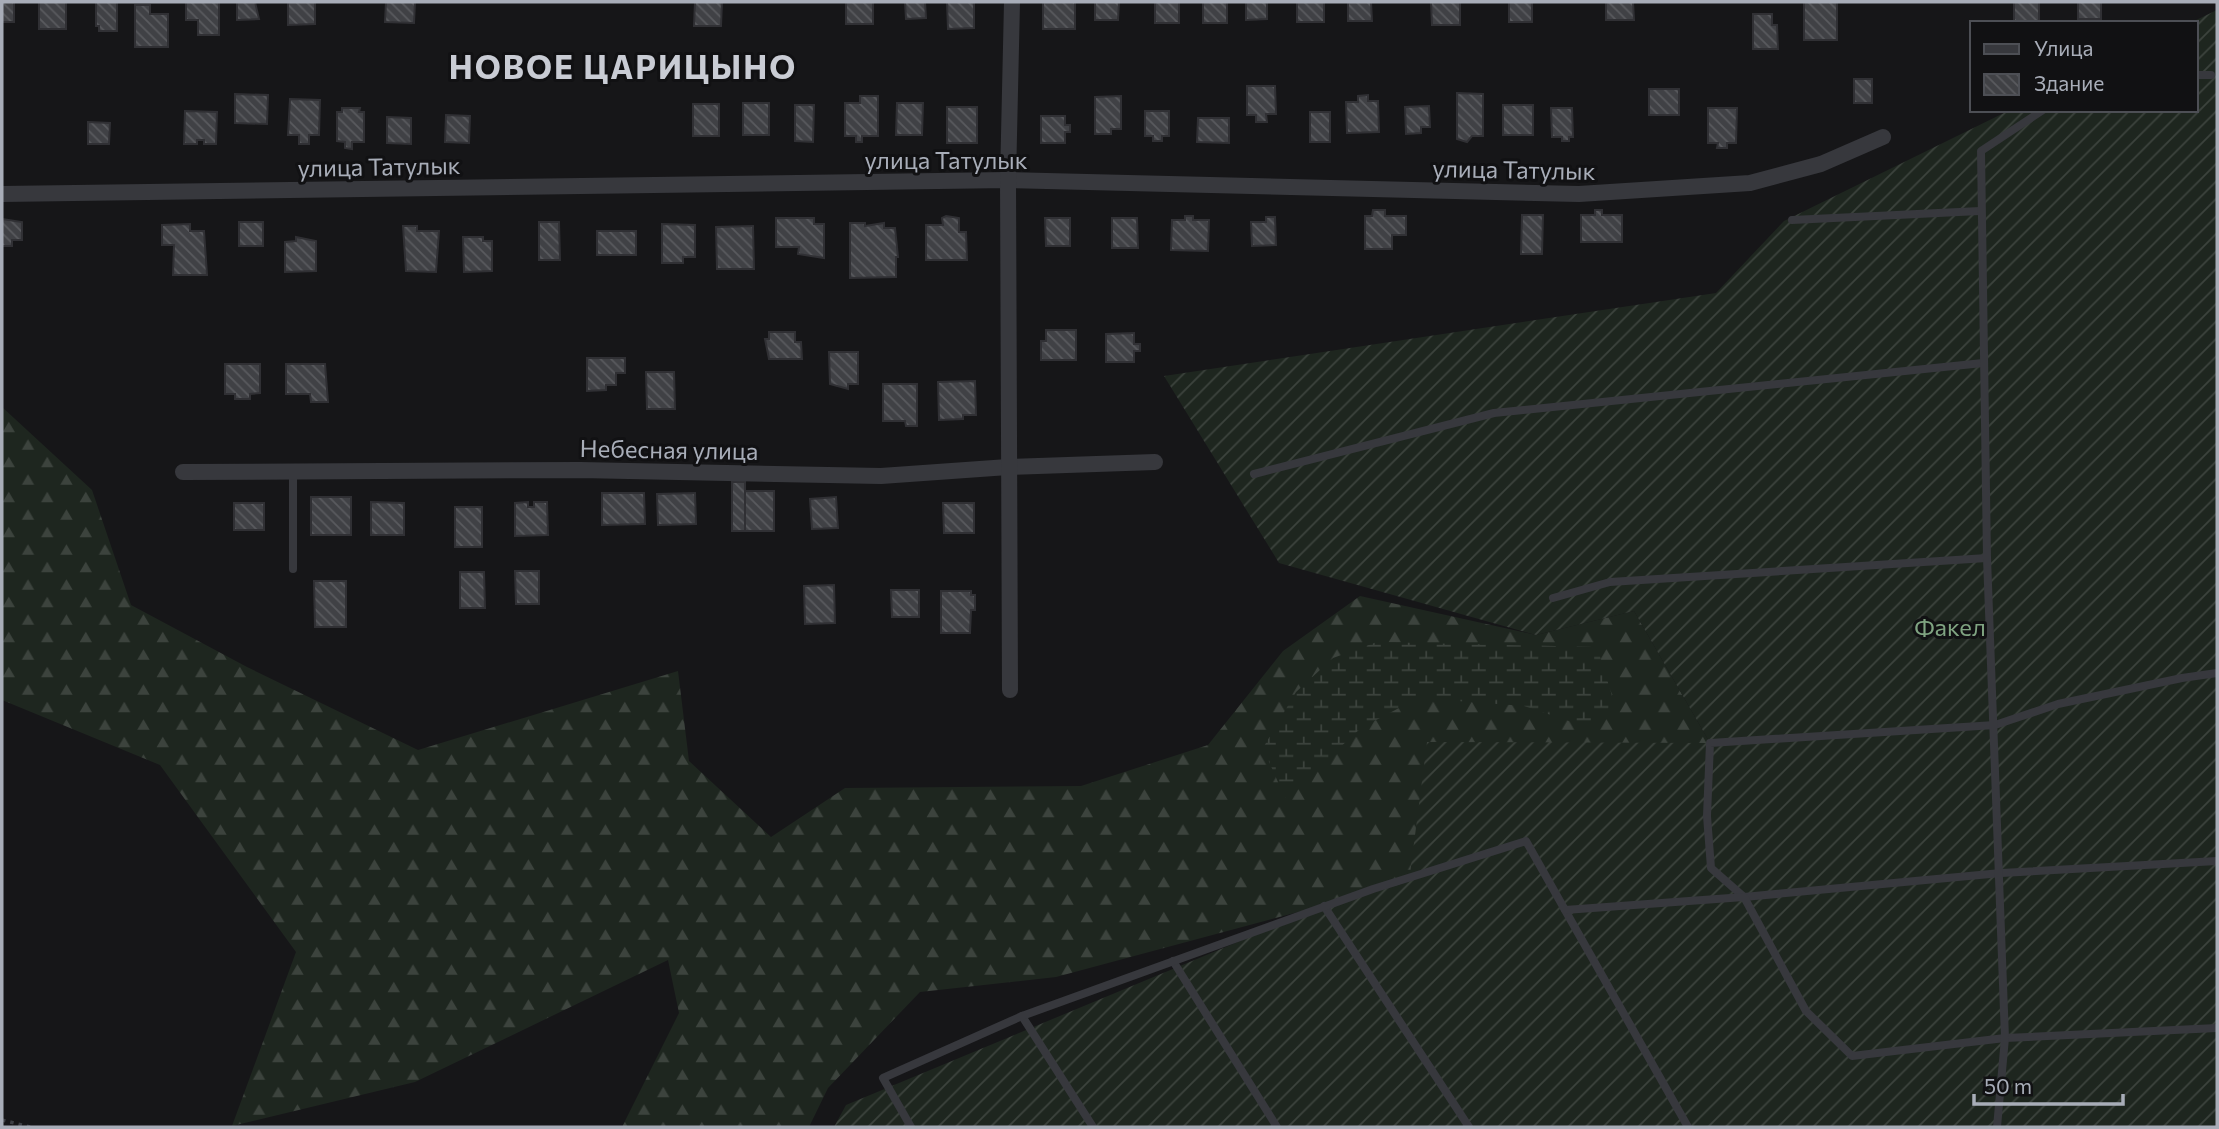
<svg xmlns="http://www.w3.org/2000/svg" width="2219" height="1129" font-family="Commissioner,sans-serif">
	<defs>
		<pattern id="forest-firs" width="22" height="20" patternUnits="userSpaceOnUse" patternTransform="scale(1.75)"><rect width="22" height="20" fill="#1e261f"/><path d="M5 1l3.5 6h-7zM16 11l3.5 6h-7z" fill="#3c433d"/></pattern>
		<pattern id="wetland-marsh" width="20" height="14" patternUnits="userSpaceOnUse" patternTransform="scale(1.75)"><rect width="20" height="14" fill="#1e261f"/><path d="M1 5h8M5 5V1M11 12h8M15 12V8" fill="none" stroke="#3c433d"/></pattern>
		<pattern id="garden-furrows" width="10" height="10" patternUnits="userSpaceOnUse" patternTransform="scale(1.75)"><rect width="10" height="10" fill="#1e261f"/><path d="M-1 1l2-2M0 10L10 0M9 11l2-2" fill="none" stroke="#3c433d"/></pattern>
		<pattern id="building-back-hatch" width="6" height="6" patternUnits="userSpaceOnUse" patternTransform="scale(1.75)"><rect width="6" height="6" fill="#404145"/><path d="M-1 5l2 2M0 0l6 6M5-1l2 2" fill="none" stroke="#595a5e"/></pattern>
	</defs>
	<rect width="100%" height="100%" fill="#161618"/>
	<!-- forest -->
	<path fill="url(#forest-firs)" d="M 2,407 L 92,490 L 131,605 L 247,667 L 418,750 L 678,671 L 689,761 L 771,837 L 845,788 L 1081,786 L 1208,745 L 1283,651 L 1360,596 L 1536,635 L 1634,611 L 1710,743 L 1410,882 L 1056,977 L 920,992 L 828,1088 L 809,1127 L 622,1127 L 679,1013 L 668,960 L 415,1082 L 232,1126 L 296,952 L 160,765 L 2,700 Z"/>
	<!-- wetland -->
	<path fill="url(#wetland-marsh)" d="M 1377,642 L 1597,647 L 1614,702 L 1590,728 L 1524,706 L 1418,698 L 1361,728 L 1285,798 L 1263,748 L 1296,692 L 1333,658 Z"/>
	<!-- garden -->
	<path fill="url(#garden-furrows)" d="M 2217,10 L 2217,1127 L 834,1127 L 846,1105 L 1324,906 L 1409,882 L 1427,742 L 1710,743 L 1634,611 L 1536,635 L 1279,563 L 1164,376 L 1716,293 L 1784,221 L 2010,110 L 2196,110 L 2196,23 L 2190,23 Z"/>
	<!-- building -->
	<g fill="url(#building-back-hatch)" stroke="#303034" stroke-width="2">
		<rect x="2" y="2" width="12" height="20"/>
		<rect x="39" y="2" width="27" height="27"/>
		<path d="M 96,2 L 117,2 L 117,31 L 99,31 L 99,26 L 96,26 Z"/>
		<path d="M 186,2 L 219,2 L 219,35 L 198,35 L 198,20 L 186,20 Z"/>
		<path d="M 237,2 L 255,2 L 259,19 L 237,20 Z"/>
		<path d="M 288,2 L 315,2 L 315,24 L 288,25 Z"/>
		<path d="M 386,2 L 415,2 L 414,23 L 385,22 Z"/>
		<path d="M 695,2 L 722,2 L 721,26 L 694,26 Z"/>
		<rect x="846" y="2" width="27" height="22"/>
		<path d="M 905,2 L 925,2 L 926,18 L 906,19 Z"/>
		<path d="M 947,2 L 974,2 L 974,28 L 948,29 Z"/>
		<rect x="1043" y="2" width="32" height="27"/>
		<path d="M 1095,2 L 1119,2 L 1118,20 L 1095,20 Z"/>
		<rect x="1155" y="2" width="24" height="21"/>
		<rect x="1203" y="2" width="24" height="21"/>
		<path d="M 1246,2 L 1267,2 L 1267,19 L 1246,20 Z"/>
		<rect x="1297" y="2" width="27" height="20"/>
		<path d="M 1348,2 L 1371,2 L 1372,21 L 1348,21 Z"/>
		<path d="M 1431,2 L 1460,2 L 1460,25 L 1432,25 Z"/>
		<rect x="1509" y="2" width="23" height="20"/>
		<path d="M 1606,2 L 1633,2 L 1634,20 L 1606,20 Z"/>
		<rect x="1804" y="2" width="33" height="38"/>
		<rect x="2014" y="2" width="25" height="21"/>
		<rect x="2078" y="2" width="23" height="17"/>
		<path d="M 135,5 L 150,5 L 150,14 L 168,14 L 168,47 L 135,47 Z"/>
		<path d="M 1753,14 L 1772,14 L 1772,25 L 1777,25 L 1778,49 L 1753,49 Z"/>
		<rect x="1854" y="79" width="18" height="24"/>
		<path d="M 1247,86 L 1275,86 L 1276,114 L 1266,114 L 1267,122 L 1256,122 L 1256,115 L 1247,115 Z"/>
		<rect x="1649" y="89" width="30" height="26"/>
		<path d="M 1457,93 L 1483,94 L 1483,136 L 1472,136 L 1467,142 L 1457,139 Z"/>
		<path d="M 235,94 L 268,95 L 267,124 L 235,123 Z"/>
		<path d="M 1368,95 L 1368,101 L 1378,101 L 1379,132 L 1347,133 L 1346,102 L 1358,102 L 1358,96 Z"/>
		<path d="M 860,96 L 878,96 L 878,136 L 862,136 L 862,142 L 856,142 L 856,136 L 845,136 L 845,103 L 860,103 Z"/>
		<path d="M 1121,96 L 1121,129 L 1111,129 L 1111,134 L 1095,134 L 1095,97 Z"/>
		<path d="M 290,99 L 320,100 L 319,135 L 309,135 L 309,144 L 299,144 L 299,135 L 288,135 Z"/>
		<rect x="743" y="103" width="26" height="32"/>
		<path d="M 897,103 L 923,103 L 922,135 L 896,135 Z"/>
		<rect x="693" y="104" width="26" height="32"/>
		<path d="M 795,105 L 814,105 L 813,142 L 795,141 Z"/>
		<rect x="1503" y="105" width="30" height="30"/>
		<path d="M 1429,106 L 1430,127 L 1421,127 L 1421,133 L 1406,134 L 1405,107 Z"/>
		<rect x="947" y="107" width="30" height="36"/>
		<path d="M 342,108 L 360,108 L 359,112 L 364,112 L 364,142 L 352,142 L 352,149 L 345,148 L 345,142 L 337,141 L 337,112 L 342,112 Z"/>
		<path d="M 1551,108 L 1572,108 L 1573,137 L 1569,137 L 1569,141 L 1562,141 L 1562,137 L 1552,137 Z"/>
		<path d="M 1708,108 L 1737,108 L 1736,143 L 1727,143 L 1727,148 L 1717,148 L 1718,143 L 1708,143 Z"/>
		<path d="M 185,111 L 217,112 L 216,144 L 204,144 L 204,140 L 197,140 L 197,144 L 184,144 Z"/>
		<path d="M 1145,111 L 1169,111 L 1169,136 L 1162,136 L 1162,141 L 1153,141 L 1153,136 L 1145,136 Z"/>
		<rect x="1310" y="112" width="20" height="30"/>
		<path d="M 446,115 L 470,116 L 469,143 L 445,142 Z"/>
		<path d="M 1041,116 L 1065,116 L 1065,125 L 1070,125 L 1070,132 L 1065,132 L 1065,143 L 1041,143 Z"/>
		<path d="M 387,117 L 411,118 L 411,144 L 387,143 Z"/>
		<path d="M 1198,118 L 1229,118 L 1229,143 L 1197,142 Z"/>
		<path d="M 88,122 L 110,123 L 109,144 L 88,144 Z"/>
		<path d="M 1373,210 L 1385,210 L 1385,216 L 1406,216 L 1406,235 L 1392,235 L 1392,249 L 1365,249 L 1365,216 L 1372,216 Z"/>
		<path d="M 1595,210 L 1602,210 L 1602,215 L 1622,215 L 1622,242 L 1581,242 L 1581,215 L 1595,215 Z"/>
		<path d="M 1522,215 L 1543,215 L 1542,254 L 1521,254 Z"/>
		<path d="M 946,216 L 959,218 L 959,232 L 966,232 L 967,260 L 926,260 L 926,225 L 943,225 L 942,218 Z"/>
		<path d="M 1185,216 L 1193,216 L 1193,220 L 1209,220 L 1208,251 L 1171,250 L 1172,220 L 1185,220 Z"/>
		<path d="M 1266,217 L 1275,217 L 1276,245 L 1252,246 L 1251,222 L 1266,222 Z"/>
		<path d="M 776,218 L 814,218 L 814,224 L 824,224 L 824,258 L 798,254 L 799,247 L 776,247 Z"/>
		<path d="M 1045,218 L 1070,218 L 1070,246 L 1046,246 Z"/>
		<path d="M 1112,218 L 1137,218 L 1138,248 L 1112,248 Z"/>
		<path d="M 2,219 L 22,222 L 22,240 L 12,240 L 12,246 L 2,246 Z"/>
		<rect x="239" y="222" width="24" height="24"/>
		<path d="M 539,222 L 559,222 L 560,260 L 539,260 Z"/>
		<path d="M 850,223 L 865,223 L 865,226 L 884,223 L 884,228 L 895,228 L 898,257 L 896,257 L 896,277 L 850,278 Z"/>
		<path d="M 190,224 L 190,231 L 204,231 L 207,275 L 173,275 L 174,245 L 162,245 L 162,225 Z"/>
		<path d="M 662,224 L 695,225 L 695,257 L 683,257 L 683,263 L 662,263 Z"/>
		<path d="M 403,226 L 417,226 L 417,231 L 439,231 L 436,272 L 406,271 Z"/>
		<path d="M 753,226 L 754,269 L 717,269 L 716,227 Z"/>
		<rect x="597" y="231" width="39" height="24"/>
		<path d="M 296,237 L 316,241 L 316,271 L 285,272 L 285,242 L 296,241 Z"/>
		<path d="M 463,237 L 483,237 L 483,241 L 492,241 L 492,271 L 464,272 Z"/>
		<path d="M 1046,330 L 1076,330 L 1076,360 L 1041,360 L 1041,341 L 1046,341 Z"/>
		<path d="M 769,332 L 795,332 L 795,342 L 801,342 L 802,359 L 769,359 L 765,339 L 769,339 Z"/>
		<path d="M 1134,333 L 1134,344 L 1140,344 L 1140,351 L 1134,351 L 1134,362 L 1106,362 L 1106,334 Z"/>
		<path d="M 829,352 L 858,352 L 858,384 L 848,384 L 848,389 L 830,384 Z"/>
		<path d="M 587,358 L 625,358 L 625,373 L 616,373 L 616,385 L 606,385 L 606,390 L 587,391 Z"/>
		<path d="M 225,364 L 260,364 L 260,393 L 250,394 L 250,399 L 235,399 L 235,394 L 225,394 Z"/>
		<path d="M 286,364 L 325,364 L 328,402 L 311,402 L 310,394 L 286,394 Z"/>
		<path d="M 646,372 L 674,372 L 675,409 L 647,409 Z"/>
		<path d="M 975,381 L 976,415 L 963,415 L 963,419 L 939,420 L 938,382 Z"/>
		<path d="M 883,384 L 917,384 L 917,426 L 906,426 L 905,421 L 883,421 Z"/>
		<rect x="732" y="482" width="13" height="49"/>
		<rect x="745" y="491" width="29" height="40"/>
		<path d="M 602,493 L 644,493 L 645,524 L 602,525 Z"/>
		<path d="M 695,493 L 696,524 L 658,525 L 657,494 Z"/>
		<rect x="311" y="497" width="40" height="38"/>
		<path d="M 836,497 L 838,528 L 812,529 L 810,499 Z"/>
		<path d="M 371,502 L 404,503 L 404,535 L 371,535 Z"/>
		<path d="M 528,502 L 528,507 L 534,507 L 534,502 L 547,502 L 548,535 L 515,536 L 515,503 Z"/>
		<rect x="234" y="503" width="30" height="27"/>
		<path d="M 943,503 L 974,503 L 974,533 L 944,533 Z"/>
		<rect x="455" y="507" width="27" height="40"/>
		<path d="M 515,571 L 539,571 L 539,604 L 516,604 Z"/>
		<path d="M 460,572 L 484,572 L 485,608 L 460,608 Z"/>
		<path d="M 314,581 L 346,581 L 346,627 L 315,627 Z"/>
		<path d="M 834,585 L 835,623 L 805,624 L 804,586 Z"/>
		<path d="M 891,590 L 919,590 L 919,617 L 892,617 Z"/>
		<path d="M 941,591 L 971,591 L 971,595 L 975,595 L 975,610 L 971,610 L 970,633 L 941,633 Z"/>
	</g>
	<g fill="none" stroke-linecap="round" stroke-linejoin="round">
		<!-- path -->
		<path stroke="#3d3f44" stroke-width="3.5" stroke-dasharray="3.5 5" stroke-linecap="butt" d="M 2,1120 L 30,1127"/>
		<!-- service -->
		<g stroke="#37383d" stroke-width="8">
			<path d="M 2196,75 L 2211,75"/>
			<path d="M 1792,220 L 1980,211"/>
			<path d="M 1254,474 L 1494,413 L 1983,363"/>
			<path d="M 293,569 L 293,470"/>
			<path d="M 1553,598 L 1610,582 L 1987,558"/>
			<path d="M 2217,673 L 2182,678 L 2058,704 L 1995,725 L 1710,743 L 1707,816 L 1711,868 L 1744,897 L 2001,873 L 2217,861"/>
			<path d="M 1324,906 L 1469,1127"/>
			<path d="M 1565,910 L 1688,1127"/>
			<path d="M 1173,961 L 1277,1127"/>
			<path d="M 1022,1016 L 1093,1127"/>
			<path d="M 911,1127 L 883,1078 L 1022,1016 L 1373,889 L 1526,841 L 1565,910 L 1744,897 L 1806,1011 L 1852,1056 L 2005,1038 L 2217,1028"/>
			<path d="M 1997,1127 L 2005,1038 L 1987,558 L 1981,151 L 2043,110"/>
		</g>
		<!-- minor -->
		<g stroke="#37383d" stroke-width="16">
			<path d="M 2,194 L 1008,180 L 1579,194 L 1750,183 L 1821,164 L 1883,137"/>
			<path d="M 183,472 L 580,470 L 881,476 L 1008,467 L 1155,462"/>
			<path d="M 1010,690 L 1008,180 L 1012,2"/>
		</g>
	</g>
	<g text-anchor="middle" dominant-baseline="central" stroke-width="6" stroke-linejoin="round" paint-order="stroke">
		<!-- street labels -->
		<g font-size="24" fill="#a8adb8" stroke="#111113">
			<text x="946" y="159">улица Татулык</text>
			<text transform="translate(379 166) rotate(-1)">улица Татулык</text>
			<text transform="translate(1514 169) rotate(1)">улица Татулык</text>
			<text transform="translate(669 449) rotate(1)">Небесная улица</text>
		</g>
		<!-- park labels -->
		<g font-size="24" fill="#7fa381" stroke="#111113">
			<text x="1950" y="626">Факел</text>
		</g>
		<!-- district labels -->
		<g font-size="32" font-weight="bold" letter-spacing="2" fill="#c9ccd4" stroke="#111113">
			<text x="623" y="66">НОВОЕ ЦАРИЦЫНО</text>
		</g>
	</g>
	<!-- border -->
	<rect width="2219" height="1129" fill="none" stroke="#a8adb8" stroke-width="7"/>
	<!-- legend -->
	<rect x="1970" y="21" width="228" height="91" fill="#111113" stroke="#4d4f55" stroke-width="2"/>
	<rect x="1984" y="44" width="35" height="10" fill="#37383d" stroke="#4d4f55" stroke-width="2"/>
	<text x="2034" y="56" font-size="21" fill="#a8adb8">Улица</text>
	<rect x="1984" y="74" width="35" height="21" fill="url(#building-back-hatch)" stroke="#4d4f55" stroke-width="2"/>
	<text x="2034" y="91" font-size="21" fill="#a8adb8">Здание</text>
	<!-- scale -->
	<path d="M1974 1094v10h149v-10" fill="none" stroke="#a8adb8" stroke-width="3.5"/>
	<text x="1984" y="1094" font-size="21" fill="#a8adb8" stroke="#111113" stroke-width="5" paint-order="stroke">50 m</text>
</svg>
